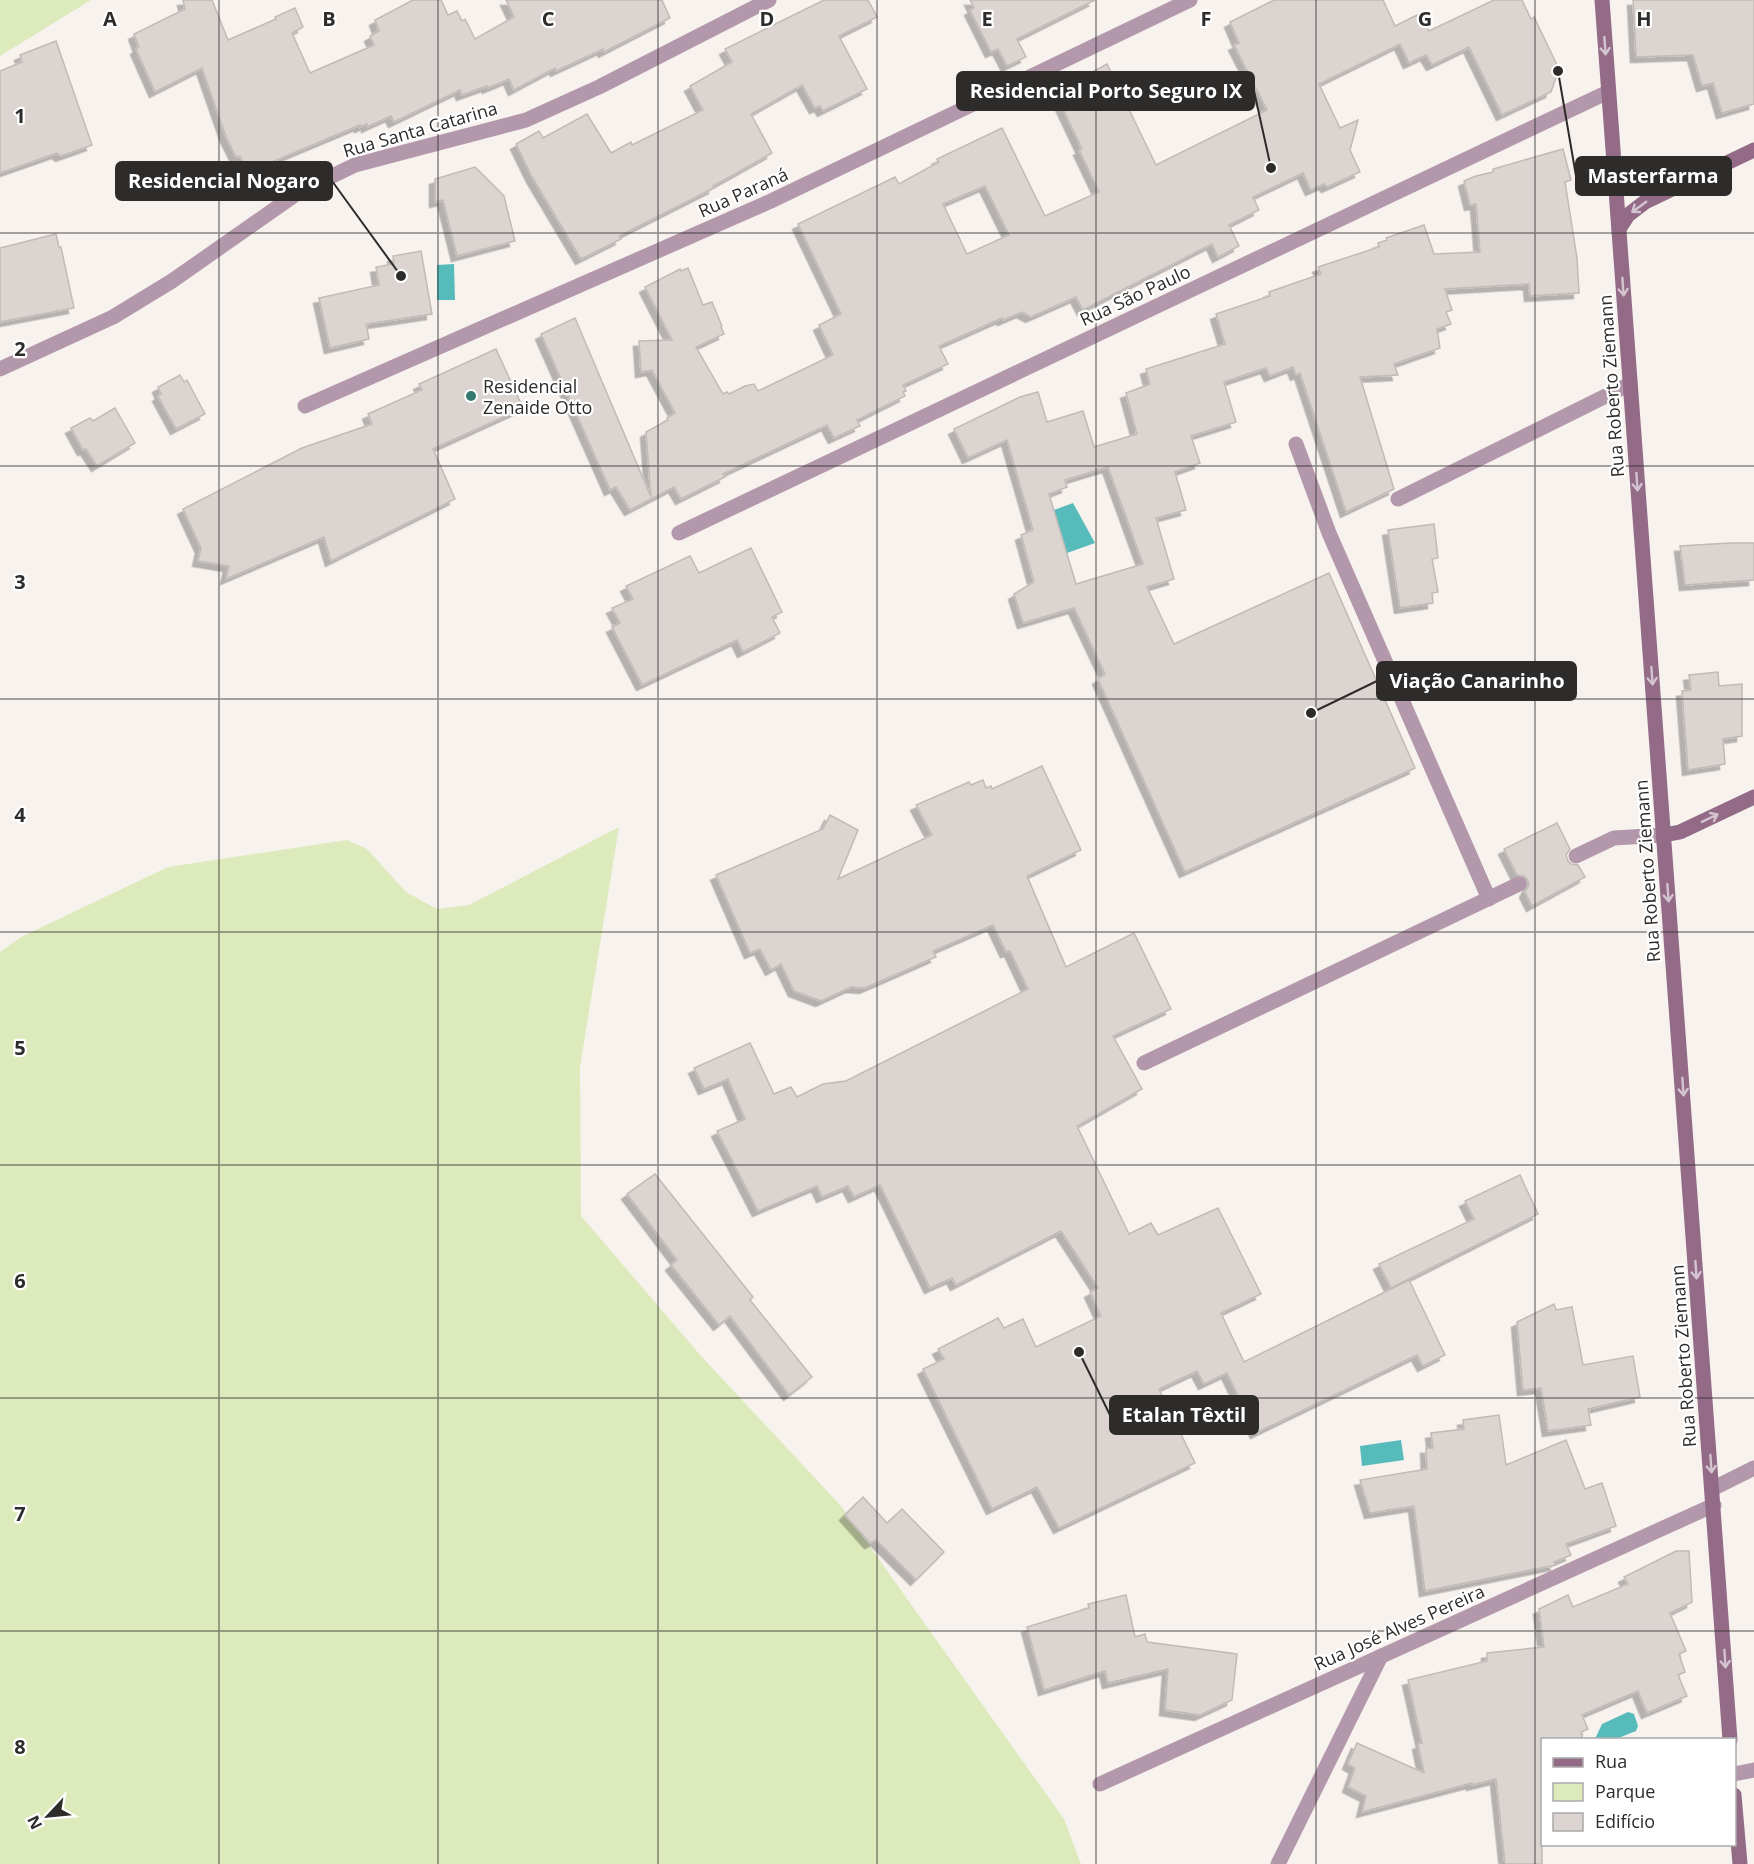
<svg xmlns="http://www.w3.org/2000/svg" width="1754" height="1864" font-family="'Open Sans',sans-serif">
	<defs>
		<filter id="shadow"><feDropShadow dx="-5.5" dy="5.5" stdDeviation="0" flood-color="#0004"/></filter>
	</defs>
	<rect width="100%" height="100%" fill="#f7f2ee"/>
	<!-- green -->
	<g fill="#ddeabc">
		<path d="M 0,0 L 91,0 L 0,56 Z"/>
		<path d="M 619,827 L 580,1067 L 581,1216 L 701,1356 L 841,1506 L 1064,1819 L 1081,1864 L 0,1864 L 0,952 L 21,937 L 168,867 L 347,840 L 367,849 L 406,892 L 437,909 L 469,905 Z"/>
	</g>
	<!-- water -->
	<g fill="#57bbbc">
		<path d="M 454,264 L 455,300 L 437,300 L 437,265 Z"/>
		<path d="M 1073,503 L 1095,543 L 1067,553 L 1054,510 Z"/>
		<path d="M 1401,1440 L 1404,1460 L 1362,1466 L 1360,1446 Z"/>
		<path d="M 1628,1712 L 1634,1714 L 1638,1726 L 1636,1731 L 1616,1739 L 1595,1739 L 1602,1724 Z"/>
	</g>
	<!-- building -->
	<g fill="#dbd4d1" stroke="#c1bab7" stroke-width="1.5" fill-rule="evenodd" filter="url(#shadow)">
		<path d="M 183,0 L 212,0 L 228,40 L 276,19 L 275,17 L 295,8 L 303,27 L 292,33 L 310,73 L 374,45 L 370,36 L 379,31 L 375,20 L 413,0 L 441,0 L 448,15 L 457,11 L 462,21 L 465,19 L 475,39 L 514,17 L 506,0 L 662,0 L 670,18 L 604,52 L 603,49 L 556,71 L 555,68 L 514,90 L 509,79 L 488,88 L 487,86 L 462,95 L 460,90 L 394,122 L 391,116 L 367,127 L 367,124 L 360,127 L 360,125 L 248,172 L 240,156 L 236,157 L 226,137 L 202,68 L 155,92 L 136,49 L 139,47 L 134,34 L 185,9 Z"/>
		<path d="M 824,0 L 868,0 L 877,17 L 839,36 L 867,89 L 823,111 L 820,106 L 815,108 L 802,85 L 751,114 L 772,153 L 713,186 L 714,188 L 619,236 L 621,239 L 581,259 L 532,177 L 516,144 L 539,131 L 543,138 L 587,114 L 611,153 L 631,142 L 632,145 L 703,110 L 690,86 L 732,62 L 725,49 Z"/>
		<path d="M 970,0 L 1095,0 L 1017,39 L 1026,57 L 1007,66 L 998,49 L 991,52 L 970,10 L 974,8 Z"/>
		<path d="M 1274,0 L 1383,0 L 1395,26 L 1421,13 L 1429,31 L 1494,0 L 1522,0 L 1531,19 L 1534,17 L 1559,69 L 1551,92 L 1502,115 L 1469,47 L 1432,65 L 1426,55 L 1409,63 L 1400,44 L 1319,84 L 1340,128 L 1358,120 L 1350,150 L 1360,172 L 1327,187 L 1324,184 L 1311,190 L 1303,173 L 1253,197 L 1259,210 L 1229,225 L 1239,246 L 1218,257 L 1212,244 L 1083,310 L 1076,297 L 1031,317 L 1022,312 L 1003,320 L 1002,318 L 939,346 L 948,364 L 903,385 L 906,391 L 903,392 L 905,396 L 857,420 L 860,426 L 834,438 L 827,425 L 723,474 L 725,477 L 681,499 L 674,487 L 630,510 L 616,487 L 610,490 L 541,334 L 575,318 L 651,497 L 646,432 L 668,420 L 667,418 L 675,413 L 652,370 L 641,372 L 639,341 L 672,340 L 645,287 L 680,269 L 681,271 L 688,268 L 703,305 L 712,302 L 722,326 L 721,327 L 724,334 L 696,347 L 723,394 L 727,392 L 729,394 L 745,386 L 754,384 L 758,391 L 833,355 L 819,325 L 841,314 L 798,224 L 895,177 L 899,184 L 939,162 L 937,159 L 1002,128 L 1045,216 L 1099,192 L 1079,150 L 1082,149 L 1055,92 L 1107,64 L 1156,165 L 1267,110 L 1234,45 L 1239,43 L 1230,22 ZM 985,186 L 1009,235 L 967,254 L 943,204 Z"/>
		<path d="M 1633,0 L 1754,0 L 1754,104 L 1722,113 L 1713,83 L 1702,86 L 1693,55 L 1636,57 Z"/>
		<path d="M 56,41 L 92,145 L 61,156 L 57,153 L 0,173 L 0,71 L 22,62 L 20,55 Z"/>
		<path d="M 1563,149 L 1571,180 L 1565,182 L 1577,258 L 1579,293 L 1530,296 L 1529,284 L 1445,289 L 1452,310 L 1446,312 L 1451,324 L 1437,329 L 1440,348 L 1394,364 L 1398,375 L 1360,377 L 1394,489 L 1346,512 L 1300,373 L 1296,375 L 1293,367 L 1270,376 L 1266,368 L 1224,382 L 1236,422 L 1191,436 L 1200,463 L 1175,472 L 1186,510 L 1156,518 L 1174,579 L 1147,587 L 1174,644 L 1329,573 L 1415,768 L 1185,872 L 1098,679 L 1105,674 L 1074,608 L 1023,623 L 1014,594 L 1034,582 L 1021,535 L 1033,530 L 1007,440 L 968,458 L 954,429 L 1020,397 L 1038,392 L 1047,422 L 1083,411 L 1094,447 L 1137,434 L 1126,393 L 1150,384 L 1146,369 L 1225,344 L 1216,314 L 1270,296 L 1269,292 L 1321,274 L 1318,267 L 1379,247 L 1378,243 L 1387,240 L 1386,238 L 1424,225 L 1434,254 L 1480,252 L 1476,204 L 1470,205 L 1464,181 L 1476,176 L 1493,172 L 1493,169 ZM 1108,467 L 1143,564 L 1076,584 L 1049,494 L 1067,487 L 1065,480 Z"/>
		<path d="M 475,167 L 504,196 L 515,241 L 457,256 L 443,200 L 435,202 L 435,179 Z"/>
		<path d="M 56,234 L 59,247 L 61,247 L 74,308 L 0,322 L 0,248 Z"/>
		<path d="M 421,251 L 432,314 L 366,324 L 369,339 L 330,348 L 319,298 L 379,285 L 376,267 L 394,264 L 393,256 Z"/>
		<path d="M 496,349 L 523,408 L 433,449 L 455,499 L 331,561 L 324,537 L 226,579 L 229,566 L 198,561 L 201,548 L 183,509 L 302,448 L 372,424 L 368,414 L 422,390 L 419,384 Z"/>
		<path d="M 180,375 L 184,382 L 187,380 L 205,414 L 176,429 L 158,396 L 161,394 L 158,387 Z"/>
		<path d="M 115,408 L 135,443 L 97,466 L 86,449 L 83,450 L 71,428 L 90,418 L 93,421 Z"/>
		<path d="M 1434,524 L 1438,558 L 1432,559 L 1438,592 L 1432,593 L 1433,603 L 1400,608 L 1388,530 Z"/>
		<path d="M 1730,543 L 1754,543 L 1754,580 L 1685,585 L 1680,546 Z"/>
		<path d="M 751,548 L 782,612 L 772,617 L 780,633 L 743,652 L 737,640 L 642,685 L 612,627 L 620,623 L 612,608 L 633,599 L 626,586 L 690,556 L 699,573 Z"/>
		<path d="M 1718,672 L 1719,686 L 1742,684 L 1742,736 L 1723,739 L 1725,764 L 1688,770 L 1682,691 L 1691,690 L 1689,675 Z"/>
		<path d="M 1042,766 L 1081,850 L 1027,876 L 1066,967 L 1134,933 L 1171,1009 L 1113,1036 L 1142,1089 L 1077,1126 L 1129,1234 L 1151,1223 L 1158,1235 L 1218,1208 L 1261,1294 L 1221,1313 L 1244,1362 L 1409,1280 L 1445,1355 L 1423,1366 L 1417,1355 L 1256,1433 L 1227,1373 L 1204,1384 L 1197,1371 L 1159,1389 L 1195,1463 L 1059,1528 L 1037,1487 L 992,1509 L 923,1369 L 944,1359 L 938,1349 L 998,1318 L 1004,1328 L 1023,1319 L 1036,1347 L 1101,1316 L 1090,1292 L 1098,1288 L 1061,1231 L 956,1285 L 952,1278 L 930,1288 L 880,1185 L 854,1197 L 848,1186 L 822,1197 L 817,1186 L 758,1211 L 717,1131 L 745,1119 L 728,1079 L 704,1089 L 694,1068 L 750,1043 L 774,1094 L 791,1087 L 797,1097 L 823,1084 L 846,1081 L 1028,989 L 1010,951 L 1006,952 L 993,925 L 933,951 L 936,957 L 865,988 L 851,987 L 821,1001 L 794,991 L 781,964 L 771,970 L 760,949 L 750,953 L 716,875 L 823,829 L 830,815 L 858,830 L 838,879 L 932,835 L 916,805 L 969,782 L 971,785 L 983,780 L 986,788 L 991,786 L 992,789 Z"/>
		<path d="M 1557,823 L 1570,849 L 1566,855 L 1568,861 L 1571,864 L 1578,865 L 1585,877 L 1532,906 L 1525,892 L 1529,885 L 1527,879 L 1524,876 L 1517,875 L 1504,849 Z"/>
		<path d="M 655,1174 L 753,1297 L 750,1300 L 812,1377 L 789,1395 L 730,1316 L 719,1325 L 671,1265 L 677,1260 L 627,1194 Z"/>
		<path d="M 1520,1175 L 1538,1214 L 1391,1288 L 1379,1264 L 1474,1219 L 1465,1201 Z"/>
		<path d="M 1554,1304 L 1556,1310 L 1572,1307 L 1583,1365 L 1633,1356 L 1640,1397 L 1588,1409 L 1591,1425 L 1548,1431 L 1541,1388 L 1523,1390 L 1517,1322 Z"/>
		<path d="M 1499,1415 L 1506,1465 L 1566,1440 L 1585,1489 L 1602,1483 L 1616,1526 L 1566,1544 L 1571,1555 L 1554,1562 L 1556,1565 L 1425,1591 L 1414,1506 L 1370,1513 L 1360,1480 L 1427,1469 L 1426,1448 L 1433,1448 L 1431,1433 L 1464,1429 L 1463,1420 Z"/>
		<path d="M 863,1497 L 887,1523 L 902,1509 L 944,1552 L 916,1580 L 876,1540 L 870,1543 L 845,1515 Z"/>
		<path d="M 1676,1551 L 1689,1551 L 1692,1602 L 1670,1613 L 1686,1651 L 1679,1654 L 1685,1672 L 1678,1675 L 1687,1696 L 1647,1713 L 1638,1691 L 1582,1715 L 1588,1729 L 1581,1732 L 1583,1740 L 1542,1740 L 1542,1864 L 1505,1864 L 1496,1779 L 1472,1785 L 1472,1783 L 1362,1812 L 1366,1796 L 1348,1787 L 1355,1768 L 1348,1764 L 1357,1743 L 1424,1773 L 1418,1744 L 1422,1743 L 1408,1680 L 1487,1661 L 1487,1653 L 1544,1647 L 1539,1609 L 1568,1595 L 1573,1607 L 1628,1584 L 1624,1577 Z"/>
		<path d="M 1126,1595 L 1135,1637 L 1145,1634 L 1147,1642 L 1237,1654 L 1232,1700 L 1200,1715 L 1165,1710 L 1168,1669 L 1108,1683 L 1105,1671 L 1044,1690 L 1027,1627 L 1089,1608 L 1088,1604 Z"/>
	</g>
	<g fill="none" stroke-linecap="round" stroke-linejoin="round">
		<!-- lane -->
		<g stroke="#b397aa" stroke-width="15">
			<path d="M 1296,444 L 1329,533 L 1489,899"/>
			<path d="M 1398,499 L 1630,384"/>
			<path d="M 1576,856 L 1614,838 L 1664,835"/>
			<path d="M 1144,1063 L 1519,884"/>
			<path d="M 1278,1864 L 1381,1656"/>
		</g>
		<!-- street -->
		<g stroke="#b397aa" stroke-width="15">
			<path d="M 0,369 L 113,317 L 172,281 L 299,192 L 355,165 L 526,120 L 599,87 L 769,0"/>
			<path d="M 305,406 L 771,201 L 1190,0"/>
			<path d="M 679,533 L 1608,92"/>
			<path d="M 1712,1489 L 1754,1468"/>
			<path d="M 1734,1774 L 1754,1770"/>
			<path d="M 1100,1784 L 1714,1505"/>
		</g>
		<!-- secondary -->
		<g stroke="#936b87" stroke-width="15">
			<path d="M 1602,0 L 1730,1740"/>
			<path d="M 1619,229 L 1628,215 L 1645,202 L 1754,150"/>
			<path d="M 1664,835 L 1680,832 L 1754,797"/>
			<path d="M 1734,1795 L 1740,1864"/>
		</g>
	</g>
	<!-- one-way arrows -->
	<defs><path id="oneway-shaft" d="M-6 0H5M1.5-3L5.5 0L1.5 3" fill="none" stroke-width="1.6" stroke-linecap="round" stroke-linejoin="round" transform="scale(1.5)"/></defs>
	<g stroke="#d4c4cf">
		<use href="#oneway-shaft" transform="translate(1605 46) rotate(86)"/>
		<use href="#oneway-shaft" transform="translate(1639 207) rotate(144)"/>
		<use href="#oneway-shaft" transform="translate(1623 287) rotate(86)"/>
		<use href="#oneway-shaft" transform="translate(1637 482) rotate(86)"/>
		<use href="#oneway-shaft" transform="translate(1652 676) rotate(86)"/>
		<use href="#oneway-shaft" transform="translate(1710 818) rotate(-26)"/>
		<use href="#oneway-shaft" transform="translate(1668 893) rotate(86)"/>
		<use href="#oneway-shaft" transform="translate(1683 1087) rotate(86)"/>
		<use href="#oneway-shaft" transform="translate(1696 1270) rotate(86)"/>
		<use href="#oneway-shaft" transform="translate(1711 1464) rotate(86)"/>
		<use href="#oneway-shaft" transform="translate(1725 1659) rotate(86)"/>
	</g>
	<!-- grid -->
	<path fill="none" stroke="#2e2c2b" stroke-width="1.5" stroke-opacity="0.55" d="M 219,0 L 219,1864M 438,0 L 438,1864M 658,0 L 658,1864M 877,0 L 877,1864M 1096,0 L 1096,1864M 1316,0 L 1316,1864M 1535,0 L 1535,1864M 0,233 L 1754,233M 0,466 L 1754,466M 0,699 L 1754,699M 0,932 L 1754,932M 0,1165 L 1754,1165M 0,1398 L 1754,1398M 0,1631 L 1754,1631"/>
	<!-- markers -->
	<circle fill="#34796f" stroke="#fff" stroke-width="2" cx="471" cy="396" r="6"/>
	<g text-anchor="middle" dominant-baseline="central" stroke-width="4.5" stroke-linejoin="round" paint-order="stroke">
		<!-- street labels -->
		<g font-size="18" fill="#2e2c2b" stroke="#fff">
			<text transform="translate(420 129) rotate(-16)">Rua Santa Catarina</text>
			<text transform="translate(743 192) rotate(-24)">Rua Paraná</text>
			<text transform="translate(1135 295) rotate(-25)">Rua São Paulo</text>
			<text transform="translate(1611 386) rotate(-94)">Rua Roberto Ziemann</text>
			<text transform="translate(1647 871) rotate(-94)">Rua Roberto Ziemann</text>
			<text transform="translate(1683 1356) rotate(-94)">Rua Roberto Ziemann</text>
			<text transform="translate(1399 1627) rotate(-24)">Rua José Alves Pereira</text>
		</g>
		<!-- poi labels -->
		<g font-size="18" fill="#2e2c2b" stroke="#fff" text-anchor="start">
			<text x="483" y="386">Residencial<tspan x="483" dy="21">Zenaide Otto</tspan></text>
		</g>
	</g>
	<g font-size="20" text-anchor="middle" font-weight="bold" fill="#2e2c2b" stroke="#fff" stroke-width="4.5" stroke-linejoin="round" paint-order="stroke">
		<text x="110" y="26">A</text>
		<text x="329" y="26">B</text>
		<text x="548" y="26">C</text>
		<text x="767" y="26">D</text>
		<text x="987" y="26">E</text>
		<text x="1206" y="26">F</text>
		<text x="1425" y="26">G</text>
		<text x="1644" y="26">H</text>
		<text x="20" y="123">1</text>
		<text x="20" y="356">2</text>
		<text x="20" y="589">3</text>
		<text x="20" y="822">4</text>
		<text x="20" y="1055">5</text>
		<text x="20" y="1288">6</text>
		<text x="20" y="1521">7</text>
		<text x="20" y="1754">8</text>
	</g>
	<!-- callouts -->
	<path fill="none" stroke="#2e2c2b" stroke-width="2" d="M1271 168L1254 91M1558 71L1576 176M401 276L332 181M1311 713L1377 681M1079 1352L1110 1415"/>
	<g fill="#2e2c2b" stroke="#fff" stroke-width="2">
		<circle cx="1271" cy="168" r="6"/>
		<circle cx="1558" cy="71" r="6"/>
		<circle cx="401" cy="276" r="6"/>
		<circle cx="1311" cy="713" r="6"/>
		<circle cx="1079" cy="1352" r="6"/>
	</g>
	<g fill="#2e2c2b" stroke="#2e2c2b" stroke-width="2">
		<rect x="957" y="72" width="297" height="38" rx="6"/>
		<rect x="1576" y="157" width="155" height="38" rx="6"/>
		<rect x="116" y="162" width="216" height="38" rx="6"/>
		<rect x="1377" y="662" width="199" height="38" rx="6"/>
		<rect x="1110" y="1396" width="148" height="38" rx="6"/>
	</g>
	<g font-size="20" text-anchor="middle" font-weight="bold" fill="#fff">
		<text x="1106" y="98">Residencial Porto Seguro IX</text>
		<text x="1653" y="183">Masterfarma</text>
		<text x="224" y="188">Residencial Nogaro</text>
		<text x="1477" y="688">Viação Canarinho</text>
		<text x="1184" y="1422">Etalan Têxtil</text>
	</g>
	<!-- legend -->
	<rect x="1541" y="1738" width="195" height="108" fill="#ffffff" stroke="#ababaa" stroke-width="1.5"/>
	<rect x="1553" y="1758" width="30" height="9" fill="#936b87" stroke="#ababaa" stroke-width="1.5"/>
	<text x="1595" y="1768" font-size="18" fill="#2e2c2b">Rua</text>
	<rect x="1553" y="1783" width="30" height="18" fill="#ddeabc" stroke="#ababaa" stroke-width="1.5"/>
	<text x="1595" y="1798" font-size="18" fill="#2e2c2b">Parque</text>
	<rect x="1553" y="1813" width="30" height="18" fill="#dbd4d1" stroke="#ababaa" stroke-width="1.5"/>
	<text x="1595" y="1828" font-size="18" fill="#2e2c2b">Edifício</text>
	<!-- north arrow -->
	<g transform="translate(48 1816) rotate(244)" stroke="#ffffff" stroke-width="4.5" paint-order="stroke">
	<path d="M0-4.5L10 22L0 15L-10 22Z" fill="#2e2c2b"/>
	<text y="-9" font-size="16" font-weight="bold" text-anchor="middle" fill="#2e2c2b">N</text>
	</g>
</svg>
